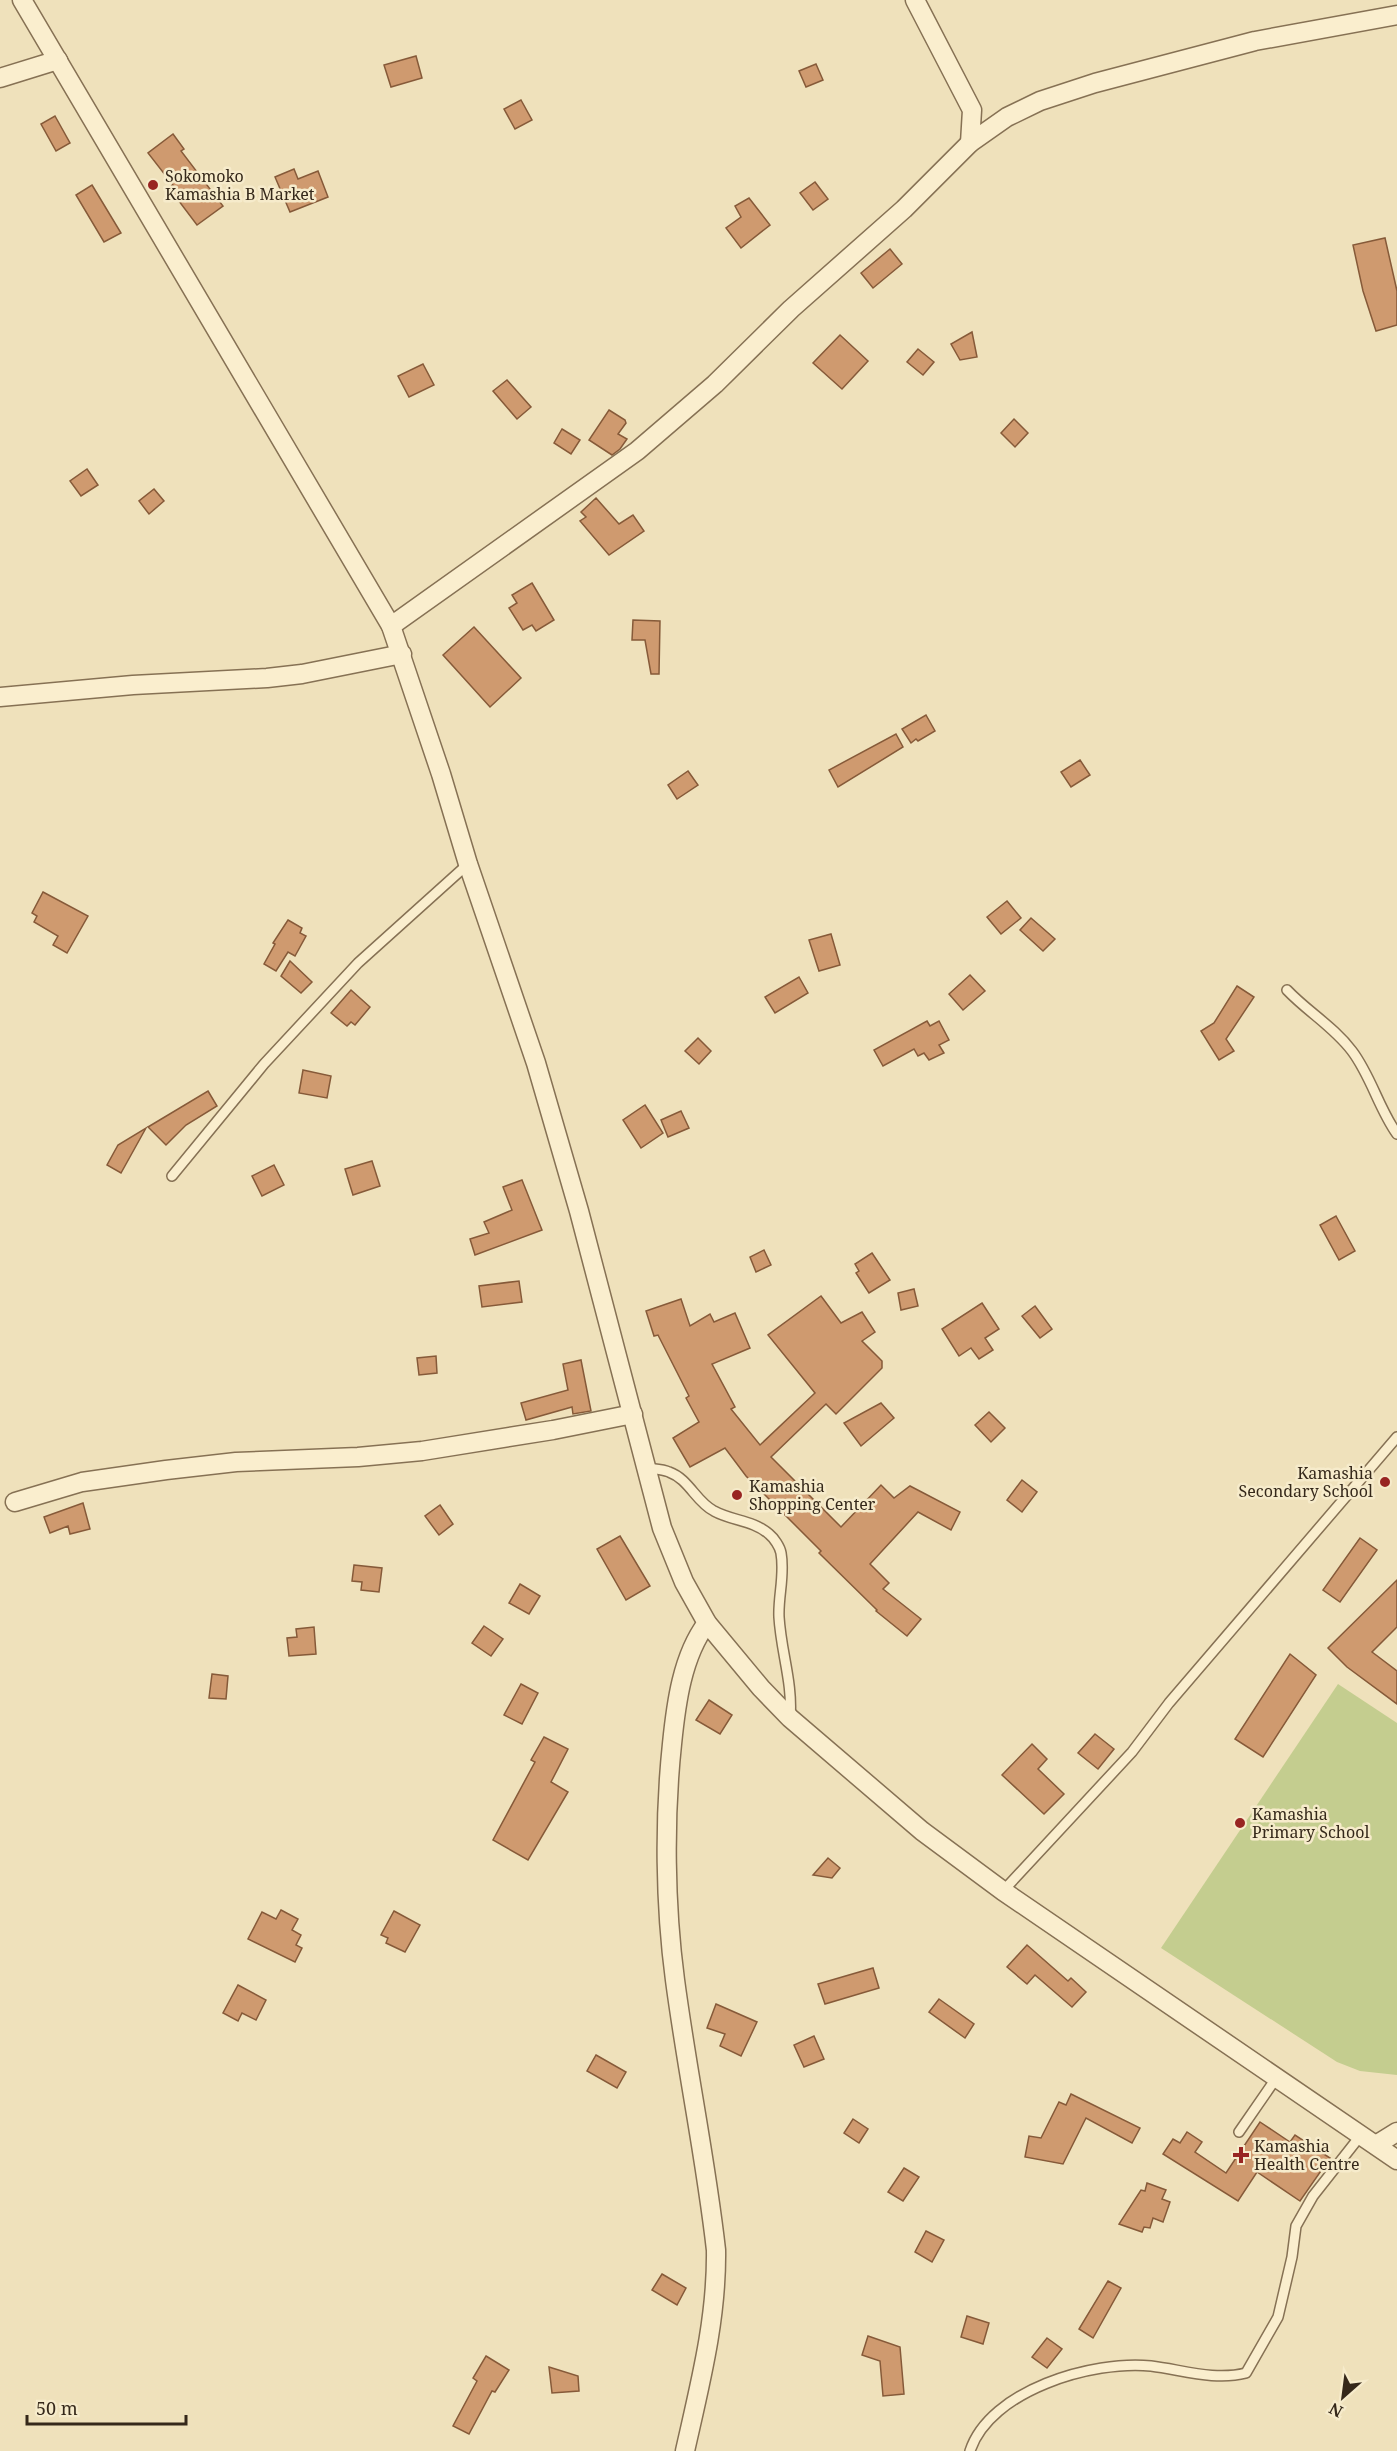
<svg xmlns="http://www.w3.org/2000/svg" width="1397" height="2451" font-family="'Noto Serif',serif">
	<rect width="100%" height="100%" fill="#efe1bb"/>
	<!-- green -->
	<path fill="#c4cd8f" d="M 1338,1684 L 1397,1723 L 1397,2075 L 1360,2071 L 1337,2062 L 1161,1948 Z"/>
	<!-- building -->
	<g fill="#cf9a6f" stroke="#865a39" stroke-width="1.5">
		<path d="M 416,56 L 422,78 L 391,87 L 384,65 Z"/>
		<path d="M 816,64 L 823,80 L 806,87 L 799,71 Z"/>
		<path d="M 521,100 L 532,120 L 515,129 L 504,109 Z"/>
		<path d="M 55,116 L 70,143 L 56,151 L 41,124 Z"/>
		<path d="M 173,134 L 184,149 L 181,151 L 223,206 L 197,225 L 169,188 L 173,185 L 148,153 Z"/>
		<path d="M 294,169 L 298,179 L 318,171 L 328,197 L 290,212 L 275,177 Z"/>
		<path d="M 815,182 L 828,199 L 813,210 L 800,193 Z"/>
		<path d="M 92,185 L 121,233 L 104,242 L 76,195 Z"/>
		<path d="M 749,198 L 770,225 L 741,248 L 726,228 L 741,217 L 735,206 Z"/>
		<path d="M 1385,238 L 1397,291 L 1397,325 L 1376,331 L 1363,291 L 1353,245 Z"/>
		<path d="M 890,249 L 902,264 L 873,288 L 861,273 Z"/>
		<path d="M 972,332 L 977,357 L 960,360 L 951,344 Z"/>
		<path d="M 840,335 L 868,361 L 842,389 L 813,363 Z"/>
		<path d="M 918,349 L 934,362 L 923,375 L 907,362 Z"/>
		<path d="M 423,364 L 434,385 L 409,397 L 398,376 Z"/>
		<path d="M 507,380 L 531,407 L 517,419 L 493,391 Z"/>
		<path d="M 609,410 L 625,420 L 626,423 L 618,434 L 627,439 L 620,449 L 612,455 L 589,440 Z"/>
		<path d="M 1014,419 L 1028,433 L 1015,447 L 1001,433 Z"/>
		<path d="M 562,429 L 580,440 L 571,454 L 554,443 Z"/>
		<path d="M 87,469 L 98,485 L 81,496 L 70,481 Z"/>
		<path d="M 154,489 L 164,501 L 149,514 L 139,501 Z"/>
		<path d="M 596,498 L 619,524 L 633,515 L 644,531 L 609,555 L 580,521 L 586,517 L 581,512 Z"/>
		<path d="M 532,583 L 554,620 L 536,631 L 532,625 L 523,630 L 509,608 L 517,603 L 512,595 Z"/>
		<path d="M 633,620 L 660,621 L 659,674 L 651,674 L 645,640 L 632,640 Z"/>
		<path d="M 474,627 L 521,678 L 490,707 L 443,655 Z"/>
		<path d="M 926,715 L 935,731 L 918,741 L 916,739 L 911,743 L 902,729 Z"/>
		<path d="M 896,734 L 903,747 L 838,787 L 829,770 Z"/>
		<path d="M 1080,760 L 1090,775 L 1071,787 L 1061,772 Z"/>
		<path d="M 688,771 L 698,785 L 677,799 L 668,785 Z"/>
		<path d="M 43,892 L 88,916 L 67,953 L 53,945 L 58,936 L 34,922 L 37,916 L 32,913 Z"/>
		<path d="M 1007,901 L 1021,918 L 1001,934 L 987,917 Z"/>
		<path d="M 1031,918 L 1055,939 L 1043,951 L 1020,930 Z"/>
		<path d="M 288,920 L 302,928 L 300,933 L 306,936 L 295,956 L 288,952 L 276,971 L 264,964 L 275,944 L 273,943 Z"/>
		<path d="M 831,934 L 840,965 L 819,971 L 809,940 Z"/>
		<path d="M 290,961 L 312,982 L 301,993 L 281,976 Z"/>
		<path d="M 970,975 L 985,991 L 963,1010 L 949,994 Z"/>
		<path d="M 799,977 L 808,993 L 775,1013 L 765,997 Z"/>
		<path d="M 1237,986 L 1254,997 L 1226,1039 L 1234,1051 L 1219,1060 L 1201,1031 L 1214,1023 Z"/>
		<path d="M 351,990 L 370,1007 L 355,1025 L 351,1022 L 347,1026 L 331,1013 Z"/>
		<path d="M 927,1021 L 930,1026 L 939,1021 L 949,1040 L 939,1045 L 944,1053 L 929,1060 L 924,1053 L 918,1056 L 914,1049 L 883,1066 L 874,1050 Z"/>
		<path d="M 698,1038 L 711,1051 L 699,1064 L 685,1051 Z"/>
		<path d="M 303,1070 L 331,1076 L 327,1098 L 299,1093 Z"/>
		<path d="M 208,1091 L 217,1106 L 186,1125 L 166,1145 L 148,1127 Z"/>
		<path d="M 645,1105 L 663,1133 L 641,1148 L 623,1120 Z"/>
		<path d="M 681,1111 L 689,1128 L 668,1137 L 661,1120 Z"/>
		<path d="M 146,1128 L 121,1173 L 107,1165 L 118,1145 Z"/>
		<path d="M 372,1161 L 380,1186 L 353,1195 L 345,1169 Z"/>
		<path d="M 274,1165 L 284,1185 L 262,1196 L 252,1176 Z"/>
		<path d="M 522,1180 L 542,1230 L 475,1255 L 470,1239 L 489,1233 L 484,1222 L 512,1210 L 503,1187 Z"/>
		<path d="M 1336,1216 L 1355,1251 L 1339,1260 L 1320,1225 Z"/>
		<path d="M 764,1250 L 771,1265 L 756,1272 L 750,1257 Z"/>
		<path d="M 872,1253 L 890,1280 L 869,1293 L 856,1273 L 859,1271 L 855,1264 Z"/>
		<path d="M 519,1281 L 522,1302 L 482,1307 L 479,1286 Z"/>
		<path d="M 914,1289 L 918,1306 L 901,1310 L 898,1293 Z"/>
		<path d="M 821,1296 L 841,1323 L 862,1312 L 875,1332 L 862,1341 L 882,1361 L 882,1368 L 836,1414 L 826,1404 L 771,1457 L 841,1527 L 881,1485 L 894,1498 L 910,1486 L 960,1512 L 951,1530 L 918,1512 L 870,1564 L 889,1583 L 883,1589 L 921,1619 L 907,1636 L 876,1611 L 877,1610 L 819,1553 L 821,1551 L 746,1476 L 725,1448 L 690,1467 L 673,1438 L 699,1422 L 686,1398 L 689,1396 L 658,1335 L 654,1336 L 646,1311 L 681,1299 L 690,1326 L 710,1314 L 714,1322 L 735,1313 L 750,1348 L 712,1364 L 735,1407 L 731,1409 L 760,1445 L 815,1393 L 768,1335 Z"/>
		<path d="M 982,1303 L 999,1329 L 985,1338 L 993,1350 L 979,1359 L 971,1348 L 959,1356 L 942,1329 Z"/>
		<path d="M 1035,1306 L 1052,1329 L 1040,1338 L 1022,1316 Z"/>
		<path d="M 436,1356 L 437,1373 L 419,1375 L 417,1358 Z"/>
		<path d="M 581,1360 L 591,1411 L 573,1414 L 572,1407 L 526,1420 L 521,1403 L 568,1390 L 563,1364 Z"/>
		<path d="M 881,1403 L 894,1418 L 861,1446 L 844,1423 Z"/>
		<path d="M 989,1412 L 1005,1428 L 991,1442 L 975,1425 Z"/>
		<path d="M 1022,1480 L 1037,1492 L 1022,1512 L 1007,1500 Z"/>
		<path d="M 83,1503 L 90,1529 L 70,1534 L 68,1526 L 50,1533 L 44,1517 Z"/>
		<path d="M 440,1505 L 453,1524 L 439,1535 L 425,1516 Z"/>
		<path d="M 620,1536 L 650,1586 L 626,1600 L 597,1549 Z"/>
		<path d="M 1360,1538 L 1377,1550 L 1340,1602 L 1323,1590 Z"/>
		<path d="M 354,1565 L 382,1568 L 379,1592 L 361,1590 L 362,1582 L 352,1581 Z"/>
		<path d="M 1397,1580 L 1397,1627 L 1372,1652 L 1397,1671 L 1397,1704 L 1347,1667 L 1328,1648 Z"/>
		<path d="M 520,1584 L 540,1596 L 529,1614 L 509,1603 Z"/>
		<path d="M 484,1626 L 503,1639 L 491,1656 L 472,1643 Z"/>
		<path d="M 314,1627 L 316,1654 L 289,1656 L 287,1638 L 297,1637 L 296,1629 Z"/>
		<path d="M 1290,1654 L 1316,1675 L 1263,1757 L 1235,1739 Z"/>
		<path d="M 212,1674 L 228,1676 L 226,1699 L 209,1698 Z"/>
		<path d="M 521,1684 L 538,1693 L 522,1724 L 504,1715 Z"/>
		<path d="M 709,1700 L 732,1715 L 720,1734 L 696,1720 Z"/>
		<path d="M 1095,1734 L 1114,1749 L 1098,1769 L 1078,1753 Z"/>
		<path d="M 544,1737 L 568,1749 L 551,1782 L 568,1792 L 528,1860 L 493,1840 L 535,1762 L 531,1760 Z"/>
		<path d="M 1032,1744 L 1047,1759 L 1038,1769 L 1064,1794 L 1044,1814 L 1002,1775 Z"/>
		<path d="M 828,1858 L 840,1868 L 832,1878 L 813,1875 Z"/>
		<path d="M 281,1910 L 298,1919 L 292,1930 L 301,1935 L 296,1945 L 302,1948 L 295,1962 L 248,1939 L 262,1912 L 276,1919 Z"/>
		<path d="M 394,1911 L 420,1925 L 405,1952 L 386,1943 L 388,1938 L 381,1935 Z"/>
		<path d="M 1027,1945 L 1068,1981 L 1071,1978 L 1086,1992 L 1072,2007 L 1035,1975 L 1027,1984 L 1007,1967 Z"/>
		<path d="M 873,1968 L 879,1988 L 825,2004 L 818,1984 Z"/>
		<path d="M 238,1985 L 266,2000 L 256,2020 L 242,2013 L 238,2021 L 223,2013 Z"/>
		<path d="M 939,1999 L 974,2024 L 965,2038 L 929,2012 Z"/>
		<path d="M 716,2004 L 757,2022 L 741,2056 L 720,2046 L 725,2034 L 707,2028 Z"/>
		<path d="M 814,2036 L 824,2059 L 804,2067 L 794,2045 Z"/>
		<path d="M 596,2055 L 626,2072 L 617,2088 L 587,2071 Z"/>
		<path d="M 1071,2094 L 1140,2128 L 1132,2143 L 1086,2118 L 1063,2164 L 1025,2157 L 1029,2136 L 1041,2138 L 1059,2102 L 1066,2105 Z"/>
		<path d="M 853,2119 L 868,2129 L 859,2143 L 844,2133 Z"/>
		<path d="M 1260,2122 L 1290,2142 L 1295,2135 L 1330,2158 L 1300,2201 L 1257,2172 L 1238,2201 L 1163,2154 L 1173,2139 L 1180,2143 L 1187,2132 L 1202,2142 L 1195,2152 L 1226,2173 Z"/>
		<path d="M 904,2168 L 919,2177 L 903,2201 L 888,2192 Z"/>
		<path d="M 1147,2183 L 1166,2190 L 1162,2199 L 1170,2202 L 1163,2222 L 1153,2218 L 1150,2228 L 1144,2227 L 1142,2232 L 1119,2224 L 1141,2190 L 1145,2191 Z"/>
		<path d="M 926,2231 L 944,2240 L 932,2262 L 915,2252 Z"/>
		<path d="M 662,2274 L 686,2288 L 677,2305 L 652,2290 Z"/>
		<path d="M 1108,2281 L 1121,2288 L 1093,2338 L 1079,2329 Z"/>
		<path d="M 967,2316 L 989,2323 L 983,2344 L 961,2337 Z"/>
		<path d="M 868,2336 L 900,2347 L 904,2394 L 883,2396 L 880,2361 L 862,2355 Z"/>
		<path d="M 1047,2338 L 1062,2349 L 1047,2368 L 1032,2357 Z"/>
		<path d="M 486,2356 L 509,2370 L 495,2392 L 492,2391 L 469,2434 L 453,2426 L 477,2381 L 473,2378 Z"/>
		<path d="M 549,2367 L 578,2376 L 579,2391 L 552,2393 Z"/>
	</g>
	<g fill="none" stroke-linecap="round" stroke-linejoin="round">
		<!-- lane casing -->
		<g stroke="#867154" stroke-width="12">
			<g id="lane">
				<path d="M 1287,990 C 1308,1012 1334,1027 1352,1051 C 1371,1076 1379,1109 1397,1134"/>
				<path d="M 172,1176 L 264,1064 L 358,963 L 468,864"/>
				<path d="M 647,1468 C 654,1469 663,1469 669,1472 C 689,1479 696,1502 714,1511 C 732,1521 753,1520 769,1534 C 774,1538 780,1547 781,1553 C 785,1575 778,1596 779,1617 C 781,1652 793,1683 790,1718"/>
				<path d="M 1003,1891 L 1132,1752 L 1169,1703 L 1397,1437"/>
				<path d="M 1239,2132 L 1277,2077"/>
				<path d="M 970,2451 C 990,2390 1093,2360 1151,2366 C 1183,2370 1215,2381 1246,2373 L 1278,2317 L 1292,2257 L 1296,2226 L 1313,2196 L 1361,2135"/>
			</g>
		</g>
		<!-- street casing -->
		<g stroke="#867154" stroke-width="21">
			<g id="street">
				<path d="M 22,0 L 391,626 L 441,774 L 468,864 L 536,1063 L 579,1211 L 662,1528 L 684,1582 L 707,1623 L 761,1688 L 790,1718 L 922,1831 L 1003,1891 L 1397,2160"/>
				<path d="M 915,0 L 972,110 L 970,143"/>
				<path d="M 0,78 L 58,60"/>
				<path d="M 391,626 L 637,451 L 715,384 L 791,309 L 904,209 L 970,143 L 1007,117 L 1040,101 L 1095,83 L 1255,41 L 1397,15"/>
				<path d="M 0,697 L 133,685 L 267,678 L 302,674 L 402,654"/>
				<path d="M 15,1502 L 82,1482 L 166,1470 L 236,1462 L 358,1457 L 422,1451 L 553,1430 L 633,1414"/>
				<path d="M 1376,2145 L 1397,2132"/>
				<path d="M 685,2451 C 700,2384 717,2319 716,2250 C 706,2160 687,2071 675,1980 C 665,1905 664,1820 672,1744 C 676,1704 682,1656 707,1623"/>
			</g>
		</g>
		<!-- lane -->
		<use href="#lane" stroke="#faeece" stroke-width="9"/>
		<!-- street -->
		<use href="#street" stroke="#faeece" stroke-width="18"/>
	</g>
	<!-- markers -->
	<g fill="#982522" stroke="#f6ebcb" stroke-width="2">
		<circle cx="153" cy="185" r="6"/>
		<circle cx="1385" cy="1482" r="6"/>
		<circle cx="737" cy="1495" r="6"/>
		<circle cx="1240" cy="1823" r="6"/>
		<path d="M1238 2146h6v6h6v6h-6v6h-6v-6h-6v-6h6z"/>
	</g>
	<g text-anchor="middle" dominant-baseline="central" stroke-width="5" stroke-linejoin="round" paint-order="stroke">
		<!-- poi labels -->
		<g font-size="16" fill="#35281a" stroke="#f6ebcb" text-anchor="start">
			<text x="165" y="176">Sokomoko<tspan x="165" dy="18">Kamashia B Market</tspan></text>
			<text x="1373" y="1473" text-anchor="end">Kamashia<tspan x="1373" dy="18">Secondary School</tspan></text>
			<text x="749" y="1486">Kamashia<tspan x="749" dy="18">Shopping Center</tspan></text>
			<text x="1252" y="1814">Kamashia<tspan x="1252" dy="18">Primary School</tspan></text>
			<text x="1254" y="2146">Kamashia<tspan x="1254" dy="18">Health Centre</tspan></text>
		</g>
	</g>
	<!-- north arrow -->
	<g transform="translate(1343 2397) rotate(208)" stroke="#f6ebcb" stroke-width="4.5" paint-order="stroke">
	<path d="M0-4.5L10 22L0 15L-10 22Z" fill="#35281a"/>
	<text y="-9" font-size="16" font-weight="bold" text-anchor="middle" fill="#35281a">N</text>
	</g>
	<!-- scale -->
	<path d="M27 2415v9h159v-9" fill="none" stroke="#35281a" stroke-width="3"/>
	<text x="36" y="2415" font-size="18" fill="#35281a" stroke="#f6ebcb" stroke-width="4.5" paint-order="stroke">50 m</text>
</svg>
